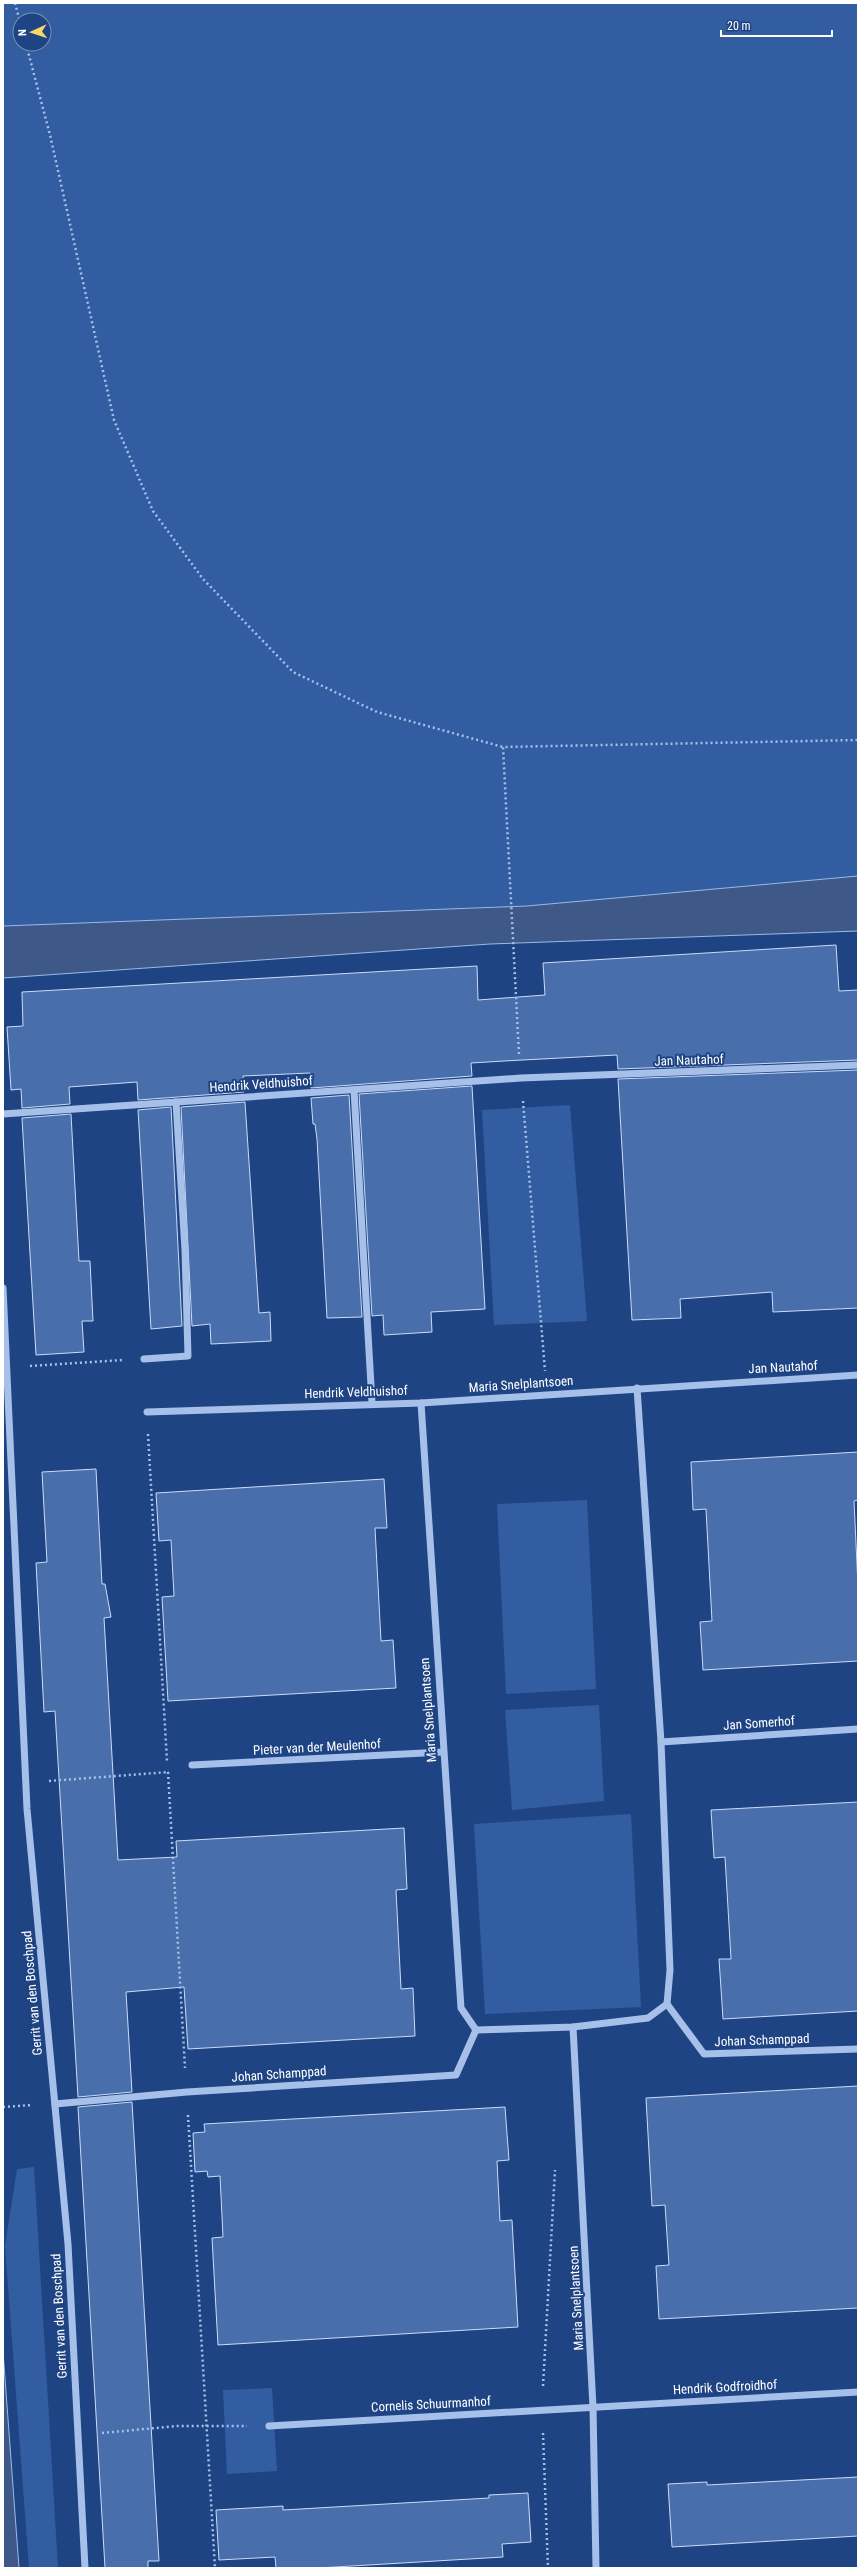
<svg xmlns="http://www.w3.org/2000/svg" width="861" height="2571" font-family="'Roboto Condensed',sans-serif">
	<rect width="100%" height="100%" fill="#1f4484"/>
	<!-- green -->
	<g fill="#335da1" fill-rule="evenodd">
		<path d="M 3,3 L 858,3 L 858,876 L 527,906 L 3,926 ZM 20,20 L 44,20 L 44,44 L 20,44 Z"/>
		<path d="M 570,1105 L 587,1321 L 494,1325 L 482,1110 Z"/>
		<path d="M 587,1500 L 596,1689 L 506,1694 L 497,1504 Z"/>
		<path d="M 599,1705 L 604,1801 L 512,1810 L 505,1710 Z"/>
		<path d="M 631,1814 L 641,2007 L 485,2014 L 474,1824 Z"/>
		<path d="M 34,2167 L 58,2568 L 29,2568 L 5,2246 L 17,2169 Z"/>
		<path d="M 272,2388 L 277,2471 L 227,2474 L 223,2390 Z"/>
	</g>
	<!-- water -->
	<g fill="#3e5988" stroke="#9abaeb">
		<path d="M 858,876 L 858,931 L 490,944 L 3,978 L 3,926 L 527,906 Z"/>
		<path d="M 3,2351 L 19,2568 L 3,2568 Z"/>
	</g>
	<!-- building -->
	<g fill="#486eac" stroke="#cbdcf7">
		<path d="M 836,945 L 839,991 L 858,990 L 858,1060 L 618,1069 L 617,1055 L 504,1061 L 471,1063 L 472,1076 L 311,1088 L 310,1073 L 243,1076 L 244,1092 L 138,1100 L 137,1082 L 69,1087 L 70,1104 L 22,1108 L 21,1089 L 11,1090 L 7,1027 L 23,1026 L 22,992 L 477,966 L 478,1000 L 545,995 L 543,963 Z"/>
		<path d="M 858,1070 L 858,1308 L 773,1312 L 772,1292 L 680,1299 L 681,1318 L 632,1320 L 618,1079 Z"/>
		<path d="M 472,1086 L 485,1309 L 431,1312 L 432,1332 L 384,1335 L 383,1315 L 372,1316 L 359,1094 Z"/>
		<path d="M 349,1095 L 362,1317 L 327,1318 L 317,1139 L 315,1124 L 313,1124 L 311,1098 Z"/>
		<path d="M 245,1102 L 259,1313 L 270,1312 L 271,1341 L 211,1344 L 210,1324 L 192,1326 L 181,1107 Z"/>
		<path d="M 171,1107 L 182,1326 L 151,1329 L 138,1110 Z"/>
		<path d="M 71,1114 L 79,1261 L 90,1261 L 93,1321 L 82,1321 L 84,1352 L 36,1355 L 22,1118 Z"/>
		<path d="M 858,1452 L 858,1500 L 854,1501 L 858,1586 L 858,1661 L 703,1670 L 700,1622 L 712,1621 L 706,1509 L 693,1510 L 691,1462 Z"/>
		<path d="M 96,1469 L 102,1584 L 105,1584 L 111,1617 L 104,1618 L 118,1860 L 177,1857 L 176,1841 L 404,1828 L 407,1889 L 396,1890 L 401,1989 L 413,1988 L 415,2036 L 188,2049 L 184,1987 L 126,1992 L 132,2092 L 78,2097 L 55,1711 L 44,1712 L 36,1563 L 47,1562 L 42,1472 Z"/>
		<path d="M 384,1479 L 387,1528 L 375,1528 L 381,1641 L 393,1640 L 396,1688 L 168,1701 L 162,1597 L 174,1596 L 171,1540 L 159,1541 L 156,1493 Z"/>
		<path d="M 858,1802 L 858,2011 L 723,2019 L 719,1959 L 731,1959 L 725,1857 L 714,1858 L 711,1810 Z"/>
		<path d="M 858,2086 L 858,2308 L 659,2319 L 656,2266 L 669,2265 L 665,2205 L 652,2206 L 646,2098 Z"/>
		<path d="M 132,2102 L 159,2561 L 148,2561 L 148,2568 L 105,2568 L 78,2107 Z"/>
		<path d="M 505,2107 L 509,2160 L 497,2161 L 500,2221 L 512,2220 L 518,2327 L 218,2345 L 212,2238 L 223,2237 L 220,2176 L 208,2177 L 207,2171 L 195,2172 L 193,2133 L 205,2132 L 204,2124 Z"/>
		<path d="M 858,2477 L 858,2536 L 672,2547 L 668,2484 L 707,2482 L 707,2485 Z"/>
		<path d="M 528,2493 L 531,2542 L 502,2544 L 503,2557 L 318,2568 L 276,2568 L 275,2557 L 219,2560 L 216,2510 L 283,2506 L 283,2510 L 489,2498 L 489,2495 Z"/>
	</g>
	<g fill="none" stroke-linecap="round" stroke-linejoin="round">
		<!-- path -->
		<g stroke="#a7c0e9" stroke-width="2.5" stroke-dasharray="2 3" stroke-linecap="butt">
			<path d="M 15,3 L 20,22"/>
			<path d="M 26,44 L 50,135 L 114,420 L 153,511 L 203,579 L 293,672 L 377,712 L 503,747"/>
			<path d="M 519,1054 L 503,747 L 858,740"/>
			<path d="M 523,1101 L 545,1371"/>
			<path d="M 30,1366 L 123,1360"/>
			<path d="M 148,1434 L 167,1761"/>
			<path d="M 168,1772 L 185,2068"/>
			<path d="M 49,1781 L 169,1772"/>
			<path d="M 3,2107 L 32,2105"/>
			<path d="M 188,2115 L 215,2568"/>
			<path d="M 543,2386 L 555,2170"/>
			<path d="M 102,2433 L 177,2426 L 247,2426"/>
			<path d="M 543,2433 L 548,2568"/>
		</g>
		<!-- minor -->
		<g stroke="#a7c0e9" stroke-width="7">
			<path d="M 354,1090 L 372,1403"/>
			<path d="M 3,1114 L 521,1078 L 858,1065"/>
			<path d="M 3,1288 L 27,1809 L 68,2244 L 85,2568"/>
			<path d="M 144,1359 L 188,1356 L 185,1250 L 176,1102"/>
			<path d="M 421,1403 L 461,2008 L 476,2030 L 573,2027 L 648,2018 L 667,2004 L 670,1970 L 661,1742 L 637,1388"/>
			<path d="M 147,1412 L 421,1403 L 858,1375"/>
			<path d="M 661,1742 L 858,1729"/>
			<path d="M 192,1765 L 443,1752"/>
			<path d="M 667,2004 L 704,2054 L 858,2049"/>
			<path d="M 573,2027 L 593,2407 L 596,2568"/>
			<path d="M 55,2104 L 187,2092 L 456,2075 L 476,2030"/>
			<path d="M 269,2426 L 858,2392"/>
		</g>
	</g>
	<g text-anchor="middle" dominant-baseline="central" stroke-width="4" stroke-linejoin="round" paint-order="stroke">
		<!-- street labels -->
		<g font-size="13" fill="#fff" stroke="#1f4484">
			<text transform="translate(689 1060) rotate(-2)">Jan Nautahof</text>
			<text transform="translate(261 1084) rotate(-4)">Hendrik Veldhuishof</text>
			<text transform="translate(783 1367) rotate(-3)">Jan Nautahof</text>
			<text transform="translate(521 1384) rotate(-4)">Maria Snelplantsoen</text>
			<text transform="translate(356 1392) rotate(-2)">Hendrik Veldhuishof</text>
			<text transform="translate(428 1710) rotate(-94)">Maria Snelplantsoen</text>
			<text transform="translate(759 1723) rotate(-4)">Jan Somerhof</text>
			<text transform="translate(317 1747) rotate(-3)">Pieter van der Meulenhof</text>
			<text transform="translate(32 1993) rotate(-95)">Gerrit van den Boschpad</text>
			<text transform="translate(762 2040) rotate(-2)">Johan Schamppad</text>
			<text transform="translate(279 2074) rotate(-4)">Johan Schamppad</text>
			<text transform="translate(576 2298) rotate(-93)">Maria Snelplantsoen</text>
			<text transform="translate(59 2316) rotate(-93)">Gerrit van den Boschpad</text>
			<text transform="translate(725 2387) rotate(-3)">Hendrik Godfroidhof</text>
			<text transform="translate(431 2404) rotate(-3)">Cornelis Schuurmanhof</text>
		</g>
	</g>
	<!-- border -->
	<rect width="861" height="2571" fill="none" stroke="#ffffff" stroke-width="8"/>
	<!-- north arrow -->
	<g transform="translate(32 32) rotate(267)"><circle r="19" fill="#1f4484" stroke="#798fb5"/>
	<path d="M0-3L7 15L0 10L-7 15Z" fill="#f7d867"/>
	<text y="-6" font-size="11" font-weight="bold" text-anchor="middle" fill="#ffffff">N</text>
	</g>
	<!-- scale -->
	<path d="M721 30v6h111v-6" fill="none" stroke="#ffffff" stroke-width="2"/>
	<text x="727" y="30" font-size="12" fill="#ffffff" stroke="#1f4484" stroke-width="3" paint-order="stroke">20 m</text>
</svg>
